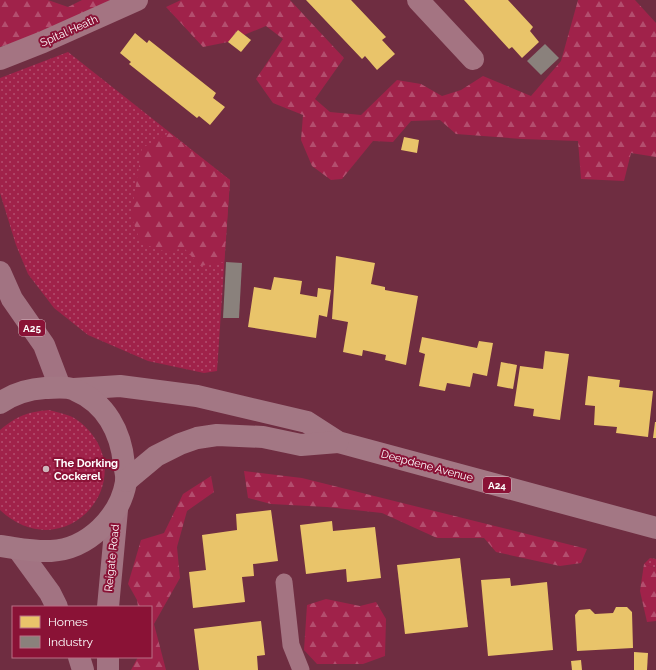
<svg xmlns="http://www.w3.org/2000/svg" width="656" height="670" font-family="Raleway,sans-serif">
	<defs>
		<pattern id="grass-dots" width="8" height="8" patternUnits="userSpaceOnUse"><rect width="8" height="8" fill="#a0224a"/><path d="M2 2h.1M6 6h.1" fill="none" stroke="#b34e6e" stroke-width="1.8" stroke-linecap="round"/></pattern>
		<pattern id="forest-firs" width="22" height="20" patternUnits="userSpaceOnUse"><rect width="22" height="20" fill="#a0224a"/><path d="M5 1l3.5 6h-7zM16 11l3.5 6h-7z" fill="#b34e6e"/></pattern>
	</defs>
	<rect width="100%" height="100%" fill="#6f2d41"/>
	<!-- grass -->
	<g fill="url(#grass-dots)">
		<path d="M 68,52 L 230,180 L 217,371 L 204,373 L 148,361 L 88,335 L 54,308 L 28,274 L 16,245 L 0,193 L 0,78 Z"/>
		<path d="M 49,410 C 55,412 62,413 67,415 C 77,418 85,426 91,433 C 136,489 61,567 0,510 L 0,430 C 17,416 27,412 49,410 Z"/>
		<path d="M 650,558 L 656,559 L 656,568 L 644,564 Z"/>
	</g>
	<!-- forest -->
	<g fill="url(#forest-firs)">
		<path d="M 0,0 L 48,0 L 68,7 L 82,0 L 118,0 L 60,27 L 0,47 Z"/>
		<path d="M 181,0 L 290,0 L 344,58 L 315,99 L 330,112 L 361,115 L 397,80 L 421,84 L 442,96 L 461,90 L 483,76 L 531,96 L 561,61 L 578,0 L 635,0 L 656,23 L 656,157 L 631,153 L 624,181 L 581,179 L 578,141 L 522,139 L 456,134 L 440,120 L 411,121 L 393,142 L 373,141 L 342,179 L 331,180 L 312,166 L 301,140 L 303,115 L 273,103 L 256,79 L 283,39 L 266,26 L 244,35 L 238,30 L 228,42 L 203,47 L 166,7 Z"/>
		<path d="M 169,133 L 230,180 L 224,262 L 200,266 L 184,248 L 166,252 L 141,243 L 131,216 L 142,148 Z"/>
		<path d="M 244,471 L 302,478 L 587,549 L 581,563 L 560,566 L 496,552 L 484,538 L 437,538 L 382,513 L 327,507 L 271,504 L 248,498 Z"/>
		<path d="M 211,476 L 214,492 L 187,511 L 177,547 L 180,578 L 154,624 L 166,670 L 131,670 L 138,657 L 151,657 L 151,607 L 138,607 L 137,600 L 128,584 L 141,540 L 164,533 L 183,494 Z"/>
		<path d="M 644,564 L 656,568 L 656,621 L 647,622 L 640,591 Z"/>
		<path d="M 326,599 L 360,606 L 376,602 L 386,619 L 385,656 L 363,664 L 317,664 L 304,650 L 307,605 Z"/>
	</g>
	<!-- homes -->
	<g fill="#e9c46a">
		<path d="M 306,0 L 351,0 L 386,37 L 382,40 L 395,54 L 377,70 L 365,56 L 362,59 Z"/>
		<path d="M 464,0 L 508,0 L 533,27 L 530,31 L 539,42 L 522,58 L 512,47 L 509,49 Z"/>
		<path d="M 238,30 L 251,40 L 241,52 L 228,42 Z"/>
		<path d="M 135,33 L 147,43 L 149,40 L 216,93 L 213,98 L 225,107 L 210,125 L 199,116 L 197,118 L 129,64 L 131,62 L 120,53 Z"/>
		<path d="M 404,137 L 419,140 L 417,153 L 401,150 Z"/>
		<path d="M 336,256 L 375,263 L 371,284 L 385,287 L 385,290 L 418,296 L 406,365 L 385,360 L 386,355 L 363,350 L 362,356 L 343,352 L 348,322 L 332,319 Z"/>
		<path d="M 274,277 L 302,281 L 300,294 L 317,297 L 318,288 L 331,290 L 327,317 L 319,315 L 316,338 L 248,327 L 254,287 L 271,290 Z"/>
		<path d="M 422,337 L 477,348 L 479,341 L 493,343 L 487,376 L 473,373 L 470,387 L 447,383 L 445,391 L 419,386 L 425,354 L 419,352 Z"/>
		<path d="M 545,351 L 569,354 L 560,420 L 533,416 L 534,409 L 514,406 L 520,366 L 543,369 Z"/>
		<path d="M 501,362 L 517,365 L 513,389 L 497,386 Z"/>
		<path d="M 588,376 L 620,380 L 619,387 L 653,391 L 648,437 L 616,433 L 617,427 L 594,425 L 595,406 L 585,405 Z"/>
		<path d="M 655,422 L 656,422 L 656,438 L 653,438 Z"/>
		<path d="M 271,510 L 278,561 L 253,564 L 254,576 L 242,577 L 245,602 L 193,608 L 189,572 L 206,570 L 202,535 L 237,530 L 236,514 Z"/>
		<path d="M 332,521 L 333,531 L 375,527 L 381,578 L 347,582 L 346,569 L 306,574 L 300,525 Z"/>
		<path d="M 460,558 L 468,627 L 405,634 L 397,565 Z"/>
		<path d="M 510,578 L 511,586 L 547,582 L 553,650 L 488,656 L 481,580 Z"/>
		<path d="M 616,607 L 627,607 L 632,612 L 633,648 L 577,651 L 575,615 L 579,610 L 590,609 L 595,614 L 613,613 Z"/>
		<path d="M 261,621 L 265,655 L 257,656 L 258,670 L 199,670 L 194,629 Z"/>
		<path d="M 634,652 L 648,653 L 647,670 L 634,670 Z"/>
		<path d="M 581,660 L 582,670 L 572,670 L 571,661 Z"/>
	</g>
	<!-- industry -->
	<g fill="#8a817c">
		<path d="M 545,44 L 559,58 L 541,75 L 527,61 Z"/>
		<path d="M 226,262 L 242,263 L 239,318 L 223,318 Z"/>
	</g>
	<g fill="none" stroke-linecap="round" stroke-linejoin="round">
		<!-- lane -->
		<path stroke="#a47482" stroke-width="17" d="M 284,582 L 291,645 L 301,670"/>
		<!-- street -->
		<g stroke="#a47482" stroke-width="22">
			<path d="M 418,0 L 473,59"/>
			<path d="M 0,59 L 43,42 L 137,0"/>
		</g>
		<!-- primary -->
		<g stroke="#a27382" stroke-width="22">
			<path d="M 0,272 L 12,299 L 44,345 L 60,387"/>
			<path d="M 18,549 L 50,593 L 57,607"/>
			<path d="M 108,607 L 117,510"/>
			<path d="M 79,657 L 83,670"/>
			<path d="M 108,670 L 108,657"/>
		</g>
		<!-- highway -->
		<g stroke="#a37784" stroke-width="22">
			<path d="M 74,389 L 120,386 L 197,396 L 307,422 L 338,442 L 656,528"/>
			<path d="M 0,403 C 13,394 29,389 45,388 C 55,388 67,386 75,390 C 106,403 121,432 124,464 C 125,470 127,477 126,482 C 120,517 88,549 51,551 C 34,552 16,548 0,546"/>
			<path d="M 126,481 L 156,456 L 180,444 L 197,438 L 217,435 L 263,437 L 301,445 L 338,442"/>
		</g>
	</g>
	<!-- markers -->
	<circle fill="#cdb6bc" stroke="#8a1236" stroke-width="1.5" cx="46" cy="469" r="4"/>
	<g text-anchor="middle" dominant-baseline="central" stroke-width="4" stroke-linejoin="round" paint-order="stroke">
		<!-- shield labels -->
		<g fill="#8a1236" stroke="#dcb8c3" stroke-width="1">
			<rect x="19" y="320" width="26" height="16" rx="3"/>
			<rect x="483" y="477" width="28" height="16" rx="3"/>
		</g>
		<g font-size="10" font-weight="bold" fill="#fff">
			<text x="32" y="328">A25</text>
			<text x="497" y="485">A24</text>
		</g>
		<!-- street labels -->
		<g font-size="11" fill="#fff" stroke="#8a1236">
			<text transform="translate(69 31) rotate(-24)">Spital Heath</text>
			<text transform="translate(427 466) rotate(15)">Deepdene Avenue</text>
			<text transform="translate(112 558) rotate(-84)">Reigate Road</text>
		</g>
		<!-- poi labels -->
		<g font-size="11" font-weight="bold" fill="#fff" stroke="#8a1236" text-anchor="start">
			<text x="54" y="463">The Dorking<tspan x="54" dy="13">Cockerel</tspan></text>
		</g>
	</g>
	<!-- legend -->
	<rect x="12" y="606" width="140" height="52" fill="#8a1236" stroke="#b97186"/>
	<rect x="20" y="616" width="20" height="12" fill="#e9c46a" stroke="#b97186"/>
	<text x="48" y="626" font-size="12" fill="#ffffff">Homes</text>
	<rect x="20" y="636" width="20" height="12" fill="#8a817c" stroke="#b97186"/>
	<text x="48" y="646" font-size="12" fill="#ffffff">Industry</text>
</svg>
